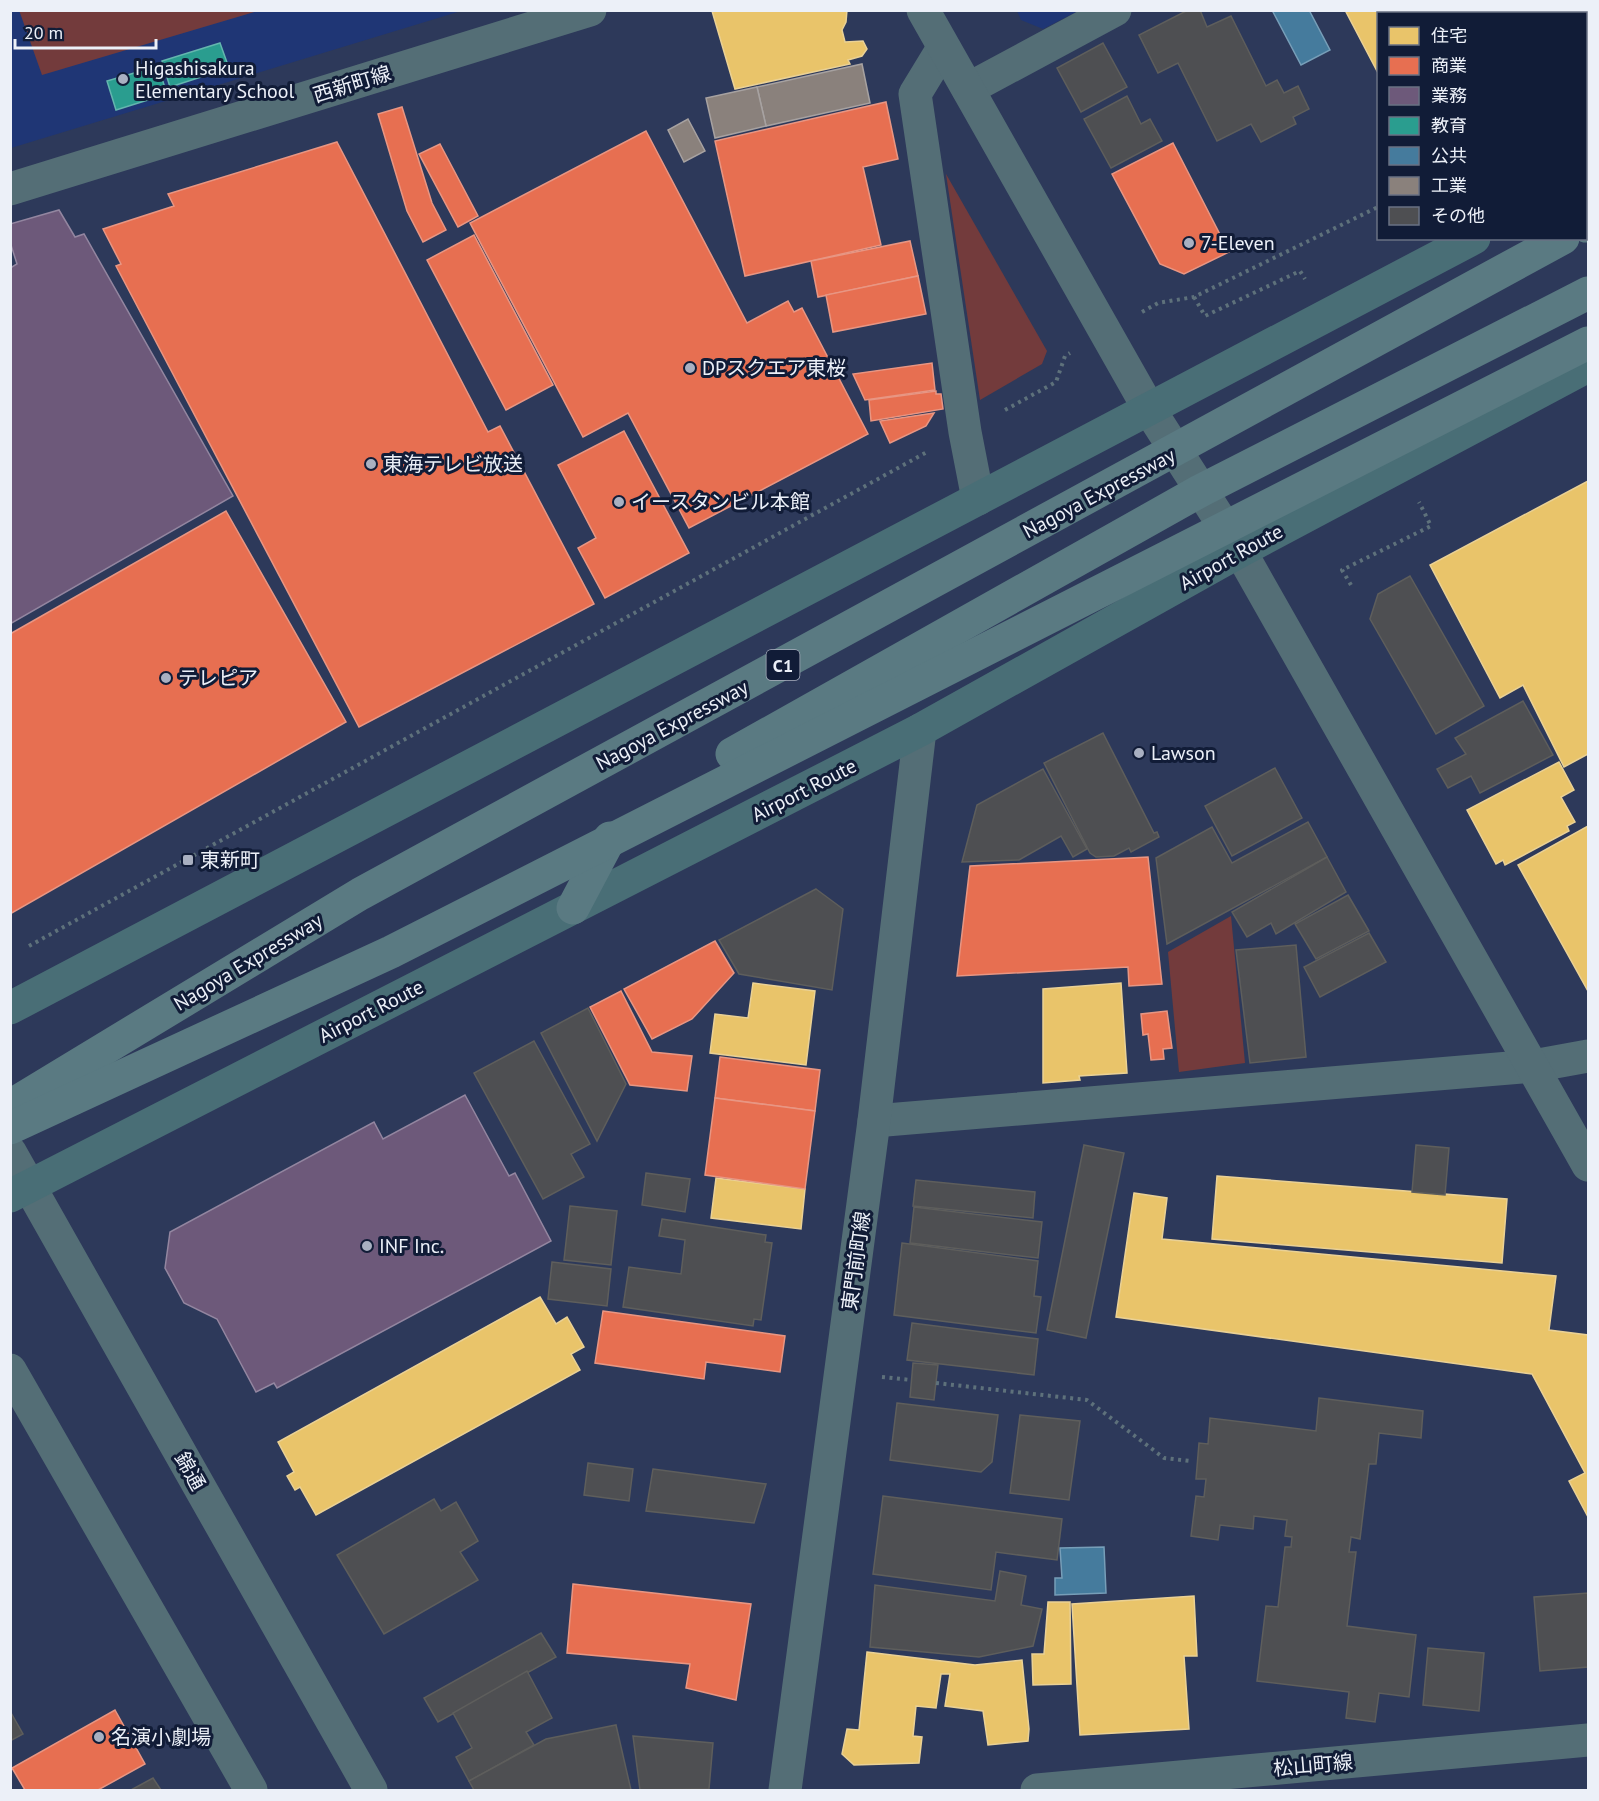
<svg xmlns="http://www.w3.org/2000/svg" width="1599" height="1801" font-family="'PT Sans','Noto Sans JP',sans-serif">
	<rect width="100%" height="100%" fill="#2d395a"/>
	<!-- built -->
	<g fill="#1f3675">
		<path d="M 11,11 L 461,11 L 11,148 Z"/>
		<path d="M 1017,11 L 1078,11 L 1043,29 L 1021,20 Z"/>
	</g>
	<!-- green -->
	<g fill="#733b3c">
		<path d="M 19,10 L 258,10 L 258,11 L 42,75 Z"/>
		<path d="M 946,174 L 1047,351 L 1042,364 L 980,400 Z"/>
		<path d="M 1231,916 L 1245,1063 L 1179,1072 L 1168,952 Z"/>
	</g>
	<!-- homes -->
	<g fill="#e9c46a" stroke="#ead195" stroke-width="1.5">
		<path d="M 847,10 L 846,22 L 842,30 L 845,42 L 863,41 L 867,49 L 862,56 L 848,60 L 850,64 L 735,89 L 712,11 Z"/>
		<path d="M 1345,10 L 1411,10 L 1412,14 L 1378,14 L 1378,73 Z"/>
		<path d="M 1588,481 L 1588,754 L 1564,767 L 1523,685 L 1500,698 L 1430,565 Z"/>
		<path d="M 1559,762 L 1574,790 L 1561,797 L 1575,822 L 1567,826 L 1569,831 L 1505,865 L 1503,860 L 1496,864 L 1467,810 Z"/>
		<path d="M 1588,826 L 1588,991 L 1518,865 Z"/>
		<path d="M 753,983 L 815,991 L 806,1065 L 710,1053 L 715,1014 L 748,1018 Z"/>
		<path d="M 1121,983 L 1127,1073 L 1079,1076 L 1080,1080 L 1043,1083 L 1043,989 Z"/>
		<path d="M 1217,1176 L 1507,1199 L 1502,1263 L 1212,1239 Z"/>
		<path d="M 716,1178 L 805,1189 L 801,1229 L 711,1218 Z"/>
		<path d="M 1134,1193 L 1167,1198 L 1162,1239 L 1556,1276 L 1549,1330 L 1588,1335 L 1588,1517 L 1569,1481 L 1585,1473 L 1532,1374 L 1116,1317 Z"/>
		<path d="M 540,1297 L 556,1324 L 567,1317 L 584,1347 L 571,1354 L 580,1370 L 316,1515 L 300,1487 L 295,1490 L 287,1476 L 294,1472 L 278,1442 Z"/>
		<path d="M 1194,1596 L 1197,1656 L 1184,1656 L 1189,1729 L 1080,1735 L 1072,1604 Z"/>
		<path d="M 1048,1602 L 1070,1602 L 1071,1684 L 1033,1685 L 1032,1654 L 1044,1654 Z"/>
		<path d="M 867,1652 L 975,1665 L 1022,1660 L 1029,1729 L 1028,1741 L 988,1745 L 983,1711 L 945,1706 L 950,1674 L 941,1674 L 936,1708 L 916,1706 L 913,1736 L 922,1737 L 919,1763 L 854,1765 L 842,1754 L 847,1729 L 859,1730 Z"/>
	</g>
	<!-- shops -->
	<g fill="#e76f51" stroke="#e89683" stroke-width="1.5">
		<path d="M 886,102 L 898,159 L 863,167 L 881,245 L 745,276 L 715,141 Z"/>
		<path d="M 402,107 L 432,203 L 446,230 L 423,242 L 407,211 L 378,114 Z"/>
		<path d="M 646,131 L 747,323 L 788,301 L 794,312 L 802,308 L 868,434 L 689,528 L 628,413 L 583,437 L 470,223 Z"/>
		<path d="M 337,142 L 488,432 L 500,426 L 594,604 L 359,727 L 116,266 L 121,264 L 103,229 L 174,206 L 168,194 Z"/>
		<path d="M 1173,143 L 1229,252 L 1184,274 L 1160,264 L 1112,174 Z"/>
		<path d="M 440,144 L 478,216 L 458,227 L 419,154 Z"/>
		<path d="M 474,235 L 553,385 L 506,410 L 427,260 Z"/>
		<path d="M 910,241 L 918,276 L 818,297 L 811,261 Z"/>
		<path d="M 918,276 L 926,314 L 833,332 L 826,295 Z"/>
		<path d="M 932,363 L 935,390 L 865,400 L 853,374 Z"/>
		<path d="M 936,391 L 936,394 L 941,394 L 943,409 L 871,421 L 869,400 Z"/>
		<path d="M 934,413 L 926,426 L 890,443 L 880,421 Z"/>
		<path d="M 624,431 L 689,553 L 605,598 L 578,548 L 596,538 L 558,465 Z"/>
		<path d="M 226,511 L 346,722 L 10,914 L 10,634 Z"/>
		<path d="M 1148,857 L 1162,984 L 1129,986 L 1128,967 L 957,976 L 970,866 Z"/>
		<path d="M 715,941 L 734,973 L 692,1019 L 652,1039 L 624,989 Z"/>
		<path d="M 621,991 L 652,1052 L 692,1056 L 687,1091 L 630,1085 L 590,1007 Z"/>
		<path d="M 1167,1011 L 1172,1048 L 1163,1049 L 1164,1059 L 1151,1060 L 1148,1034 L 1143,1035 L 1141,1014 Z"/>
		<path d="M 720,1057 L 820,1070 L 815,1111 L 715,1098 Z"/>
		<path d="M 715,1098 L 815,1111 L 805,1189 L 705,1175 Z"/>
		<path d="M 603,1311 L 785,1336 L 780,1372 L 706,1362 L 704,1379 L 595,1363 Z"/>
		<path d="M 573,1584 L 751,1604 L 736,1700 L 686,1688 L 690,1664 L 567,1653 Z"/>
		<path d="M 115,1710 L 145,1764 L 98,1790 L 25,1790 L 12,1768 Z"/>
	</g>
	<!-- offices -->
	<g fill="#6d597a" stroke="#9386a0" stroke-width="1.5">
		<path d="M 59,210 L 75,237 L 84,234 L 233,496 L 10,624 L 10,265 L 12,267 L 17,264 L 10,242 L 10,224 Z"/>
		<path d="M 465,1095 L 509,1176 L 515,1173 L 551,1241 L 277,1388 L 274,1383 L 256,1392 L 217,1319 L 184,1303 L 165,1268 L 170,1232 L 374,1122 L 383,1139 Z"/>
	</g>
	<!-- schools -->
	<g fill="#2a9d8f" stroke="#64b6ae" stroke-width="1.5">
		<path d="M 220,43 L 229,68 L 170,87 L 162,61 Z"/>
		<path d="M 158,66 L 167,94 L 116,110 L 107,81 Z"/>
	</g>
	<!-- public -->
	<g fill="#457b9d" stroke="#779eb8" stroke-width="1.5">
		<path d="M 1272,10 L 1309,10 L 1330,50 L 1301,65 Z"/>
		<path d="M 1104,1547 L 1106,1593 L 1055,1595 L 1055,1578 L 1062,1578 L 1060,1548 Z"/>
	</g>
	<!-- industry -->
	<g fill="#8a817c" stroke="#a7a2a1" stroke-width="1.5">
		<path d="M 862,64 L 870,103 L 766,126 L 757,87 Z"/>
		<path d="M 757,87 L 766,126 L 715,138 L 706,98 Z"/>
		<path d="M 688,119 L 705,151 L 684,162 L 668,130 Z"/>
	</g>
	<!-- building -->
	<g fill="#4e4f52" stroke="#5e5e5c" stroke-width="1.5">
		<path d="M 1188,10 L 1200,10 L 1207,27 L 1231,16 L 1266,86 L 1277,80 L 1284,93 L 1298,86 L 1309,109 L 1293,117 L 1296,124 L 1261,142 L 1251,124 L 1217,141 L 1178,63 L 1158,73 L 1139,35 Z"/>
		<path d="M 1103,43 L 1127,87 L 1081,112 L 1057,68 Z"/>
		<path d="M 1127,96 L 1141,124 L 1150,119 L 1162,141 L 1111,168 L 1084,119 Z"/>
		<path d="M 1410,576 L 1484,706 L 1436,734 L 1370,619 L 1378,594 Z"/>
		<path d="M 1523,701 L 1553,755 L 1480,793 L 1471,776 L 1448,788 L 1437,769 L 1466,754 L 1455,738 Z"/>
		<path d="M 1103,733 L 1154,833 L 1157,832 L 1159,837 L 1131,852 L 1129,848 L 1114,856 L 1096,857 L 1090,853 L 1044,763 Z"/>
		<path d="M 1275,768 L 1302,818 L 1232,856 L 1205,806 Z"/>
		<path d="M 1043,769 L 1087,849 L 1073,857 L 1061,836 L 1019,860 L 962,862 L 977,805 Z"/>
		<path d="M 1308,822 L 1327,857 L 1167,944 L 1156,858 L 1212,827 L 1232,863 Z"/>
		<path d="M 1327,857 L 1346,892 L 1276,934 L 1271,923 L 1247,937 L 1232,912 Z"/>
		<path d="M 816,889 L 843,909 L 832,990 L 739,974 L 719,940 Z"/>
		<path d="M 1348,895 L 1369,931 L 1316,959 L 1295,924 Z"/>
		<path d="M 1369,933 L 1386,962 L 1320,997 L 1304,967 Z"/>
		<path d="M 1296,945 L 1306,1057 L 1250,1063 L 1236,950 Z"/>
		<path d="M 588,1008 L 626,1084 L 597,1141 L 541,1033 Z"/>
		<path d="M 534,1041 L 590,1144 L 571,1154 L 584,1177 L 543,1199 L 474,1073 Z"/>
		<path d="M 1084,1145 L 1124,1153 L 1086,1338 L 1047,1330 Z"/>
		<path d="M 1416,1145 L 1449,1148 L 1445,1195 L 1412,1192 Z"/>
		<path d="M 646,1173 L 690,1179 L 685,1212 L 642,1205 Z"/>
		<path d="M 916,1180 L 1035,1192 L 1033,1218 L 913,1206 Z"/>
		<path d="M 570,1206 L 617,1211 L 611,1265 L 564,1260 Z"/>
		<path d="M 914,1207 L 1042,1222 L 1038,1258 L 910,1243 Z"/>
		<path d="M 662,1219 L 766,1235 L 765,1242 L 772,1243 L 761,1320 L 754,1319 L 753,1326 L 623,1307 L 629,1267 L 681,1274 L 685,1240 L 659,1236 Z"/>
		<path d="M 902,1243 L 1038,1261 L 1034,1296 L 1041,1297 L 1036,1333 L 894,1315 Z"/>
		<path d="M 552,1262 L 611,1269 L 607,1306 L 548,1299 Z"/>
		<path d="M 912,1323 L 1038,1339 L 1034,1375 L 907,1360 Z"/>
		<path d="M 913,1363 L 938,1365 L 934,1400 L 910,1397 Z"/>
		<path d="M 1319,1398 L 1423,1411 L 1421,1438 L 1379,1433 L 1376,1464 L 1369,1464 L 1360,1539 L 1351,1537 L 1349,1552 L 1356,1552 L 1347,1626 L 1416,1635 L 1409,1697 L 1379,1693 L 1375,1722 L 1346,1718 L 1349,1692 L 1257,1681 L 1266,1606 L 1278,1607 L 1285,1547 L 1291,1547 L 1292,1537 L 1285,1536 L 1287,1520 L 1254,1516 L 1253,1529 L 1220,1525 L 1218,1540 L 1191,1536 L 1196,1496 L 1204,1497 L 1206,1479 L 1196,1479 L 1199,1443 L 1208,1444 L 1210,1418 L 1316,1431 Z"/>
		<path d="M 897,1403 L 998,1415 L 992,1462 L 981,1472 L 890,1460 Z"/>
		<path d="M 1020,1415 L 1080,1421 L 1069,1500 L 1010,1493 Z"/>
		<path d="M 588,1463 L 633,1469 L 629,1501 L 584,1495 Z"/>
		<path d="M 653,1469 L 766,1484 L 754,1523 L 646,1511 Z"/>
		<path d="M 883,1496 L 1062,1519 L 1057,1560 L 996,1552 L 991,1590 L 873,1574 Z"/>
		<path d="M 434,1499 L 441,1511 L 456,1502 L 478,1541 L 460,1552 L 478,1580 L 384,1634 L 337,1555 Z"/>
		<path d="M 1000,1571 L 1026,1576 L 1021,1605 L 1042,1609 L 1033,1646 L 979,1657 L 870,1647 L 875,1585 L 995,1601 Z"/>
		<path d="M 1588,1593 L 1588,1667 L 1540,1671 L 1534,1597 Z"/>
		<path d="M 541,1633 L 556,1657 L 438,1722 L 424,1698 Z"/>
		<path d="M 1428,1648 L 1484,1653 L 1479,1711 L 1423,1705 Z"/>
		<path d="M 527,1671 L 552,1718 L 526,1732 L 534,1745 L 469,1781 L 456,1757 L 472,1748 L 453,1713 Z"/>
		<path d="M 10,1711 L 23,1734 L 10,1741 Z"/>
		<path d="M 616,1725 L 631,1790 L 474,1790 L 469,1781 L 546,1739 Z"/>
		<path d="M 633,1736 L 713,1743 L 709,1789 L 640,1790 Z"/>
		<path d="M 153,1778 L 161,1790 L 131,1790 Z"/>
	</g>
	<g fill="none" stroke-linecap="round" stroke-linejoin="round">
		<!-- path -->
		<g stroke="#5e717b" stroke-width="4" stroke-dasharray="3 4.5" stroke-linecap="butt">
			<path d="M 1194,297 L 1205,316 L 1300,271 L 1305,279"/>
			<path d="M 1142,312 L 1158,303 L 1194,297 L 1378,207"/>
			<path d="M 1005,410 L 1056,382 L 1065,356 L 1070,353"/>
			<path d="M 1351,585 L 1342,570 L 1431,526 L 1419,502"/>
			<path d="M 29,946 L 927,452"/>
			<path d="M 882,1377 L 911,1380"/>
			<path d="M 936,1383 L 1087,1400 L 1164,1458 L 1190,1461"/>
		</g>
		<!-- minor -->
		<g stroke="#546e76" stroke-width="33">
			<path d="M 1518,10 L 1520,14"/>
			<path d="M 943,48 L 915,94 L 965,432 L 978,499"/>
			<path d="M 968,89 L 1115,10"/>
			<path d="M 1586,139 L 1588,144"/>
			<path d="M 10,189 L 590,10"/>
			<path d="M 874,1121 L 1533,1066 L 1588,1056"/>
			<path d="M 785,1790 L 874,1121 L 920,730"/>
			<path d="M 1037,1790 L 1588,1740"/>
		</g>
		<!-- tertiary -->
		<g stroke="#546e76" stroke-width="33">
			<path d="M 923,10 L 1149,409 L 1240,551 L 1588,1165"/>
			<path d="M 10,1152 L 371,1790"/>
			<path d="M 10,1370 L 251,1790"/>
		</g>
		<!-- primary -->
		<g stroke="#496e76" stroke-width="33">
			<path d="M 1586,180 L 1588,178"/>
			<path d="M 10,1008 L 1474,238"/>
			<path d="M 10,1196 L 920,730 L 1240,551 L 1588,366"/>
		</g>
		<!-- motorway -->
		<g stroke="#5a7a82" stroke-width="33">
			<path d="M 1586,226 L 1588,225"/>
			<path d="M 732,754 L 1200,491 L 1588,293"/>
			<path d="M 573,908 L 610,838"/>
			<path d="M 10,1106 L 360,894 L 1563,238"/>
			<path d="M 10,1128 L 391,952 L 1588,343"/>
		</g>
	</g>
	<!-- markers -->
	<g fill="#a9b0c1" stroke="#111c37" stroke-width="2">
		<circle cx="123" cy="79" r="6"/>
		<circle cx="1189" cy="243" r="6"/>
		<circle cx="690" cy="368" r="6"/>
		<circle cx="371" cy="464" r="6"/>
		<circle cx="619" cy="502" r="6"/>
		<circle cx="166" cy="678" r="6"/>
		<circle cx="1139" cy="753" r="6"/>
		<rect x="182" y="854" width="12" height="12" rx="3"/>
		<circle cx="367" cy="1246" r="6"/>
		<circle cx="99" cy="1737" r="6"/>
	</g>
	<g text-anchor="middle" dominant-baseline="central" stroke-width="6" stroke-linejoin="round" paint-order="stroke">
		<!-- shield labels -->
		<rect fill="#111c37" stroke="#aab0be" stroke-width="1.5" x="766.5" y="650" width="33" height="30" rx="4.5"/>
		<g font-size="18" font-weight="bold" fill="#ecf0f8">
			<text x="783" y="665">C1</text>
		</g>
		<!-- poi labels -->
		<g font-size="20" fill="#ecf0f8" stroke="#111c37" text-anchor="start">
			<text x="135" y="68">Higashisakura<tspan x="135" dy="23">Elementary School</tspan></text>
			<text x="1201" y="243">7-Eleven</text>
			<text x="702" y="368">DPスクエア東桜</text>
			<text x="383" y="464">東海テレビ放送</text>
			<text x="631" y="502">イースタンビル本館</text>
			<text x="178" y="678">テレピア</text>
			<text x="1151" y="753">Lawson</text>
			<text x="200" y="860">東新町</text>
			<text x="379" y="1246">INF Inc.</text>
			<text x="111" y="1737">名演小劇場</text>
		</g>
		<!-- street labels -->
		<g font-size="20" fill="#ecf0f8" stroke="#111c37">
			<text transform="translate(352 84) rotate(-17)">西新町線</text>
			<text transform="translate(1099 493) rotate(-28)">Nagoya Expressway</text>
			<text transform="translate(1231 557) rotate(-29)">Airport Route</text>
			<text transform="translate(672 725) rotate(-28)">Nagoya Expressway</text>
			<text transform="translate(804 790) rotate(-27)">Airport Route</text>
			<text transform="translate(248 962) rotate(-31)">Nagoya Expressway</text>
			<text transform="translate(371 1011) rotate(-27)">Airport Route</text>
			<text transform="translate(856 1261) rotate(-82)">東門前町線</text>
			<text transform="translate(190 1471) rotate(61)">錦通</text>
			<text transform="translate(1313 1765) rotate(-5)">松山町線</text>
		</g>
	</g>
	<!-- border -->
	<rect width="1599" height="1801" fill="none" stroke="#ecf0f8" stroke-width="24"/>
	<!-- legend -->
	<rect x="1377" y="12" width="210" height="228" fill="#111c37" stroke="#697184" stroke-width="1.5"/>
	<rect x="1389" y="27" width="30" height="18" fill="#e9c46a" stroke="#697184" stroke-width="1.5"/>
	<text x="1431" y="42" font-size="18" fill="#ecf0f8">住宅</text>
	<rect x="1389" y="57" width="30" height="18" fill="#e76f51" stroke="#697184" stroke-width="1.5"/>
	<text x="1431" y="72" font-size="18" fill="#ecf0f8">商業</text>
	<rect x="1389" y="87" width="30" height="18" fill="#6d597a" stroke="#697184" stroke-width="1.5"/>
	<text x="1431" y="102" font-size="18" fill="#ecf0f8">業務</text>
	<rect x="1389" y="117" width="30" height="18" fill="#2a9d8f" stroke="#697184" stroke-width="1.5"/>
	<text x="1431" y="132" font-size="18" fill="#ecf0f8">教育</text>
	<rect x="1389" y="147" width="30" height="18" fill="#457b9d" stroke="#697184" stroke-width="1.5"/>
	<text x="1431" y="162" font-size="18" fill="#ecf0f8">公共</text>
	<rect x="1389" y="177" width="30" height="18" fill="#8a817c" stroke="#697184" stroke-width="1.5"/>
	<text x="1431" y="192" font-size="18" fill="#ecf0f8">工業</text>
	<rect x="1389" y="207" width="30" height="18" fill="#4e4f52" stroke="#697184" stroke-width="1.5"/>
	<text x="1431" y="222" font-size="18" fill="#ecf0f8">その他</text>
	<!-- scale -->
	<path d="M15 39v9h141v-9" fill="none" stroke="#ecf0f8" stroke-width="3"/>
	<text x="24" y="39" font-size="18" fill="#ecf0f8" stroke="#111c37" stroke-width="4.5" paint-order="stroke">20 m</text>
</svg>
